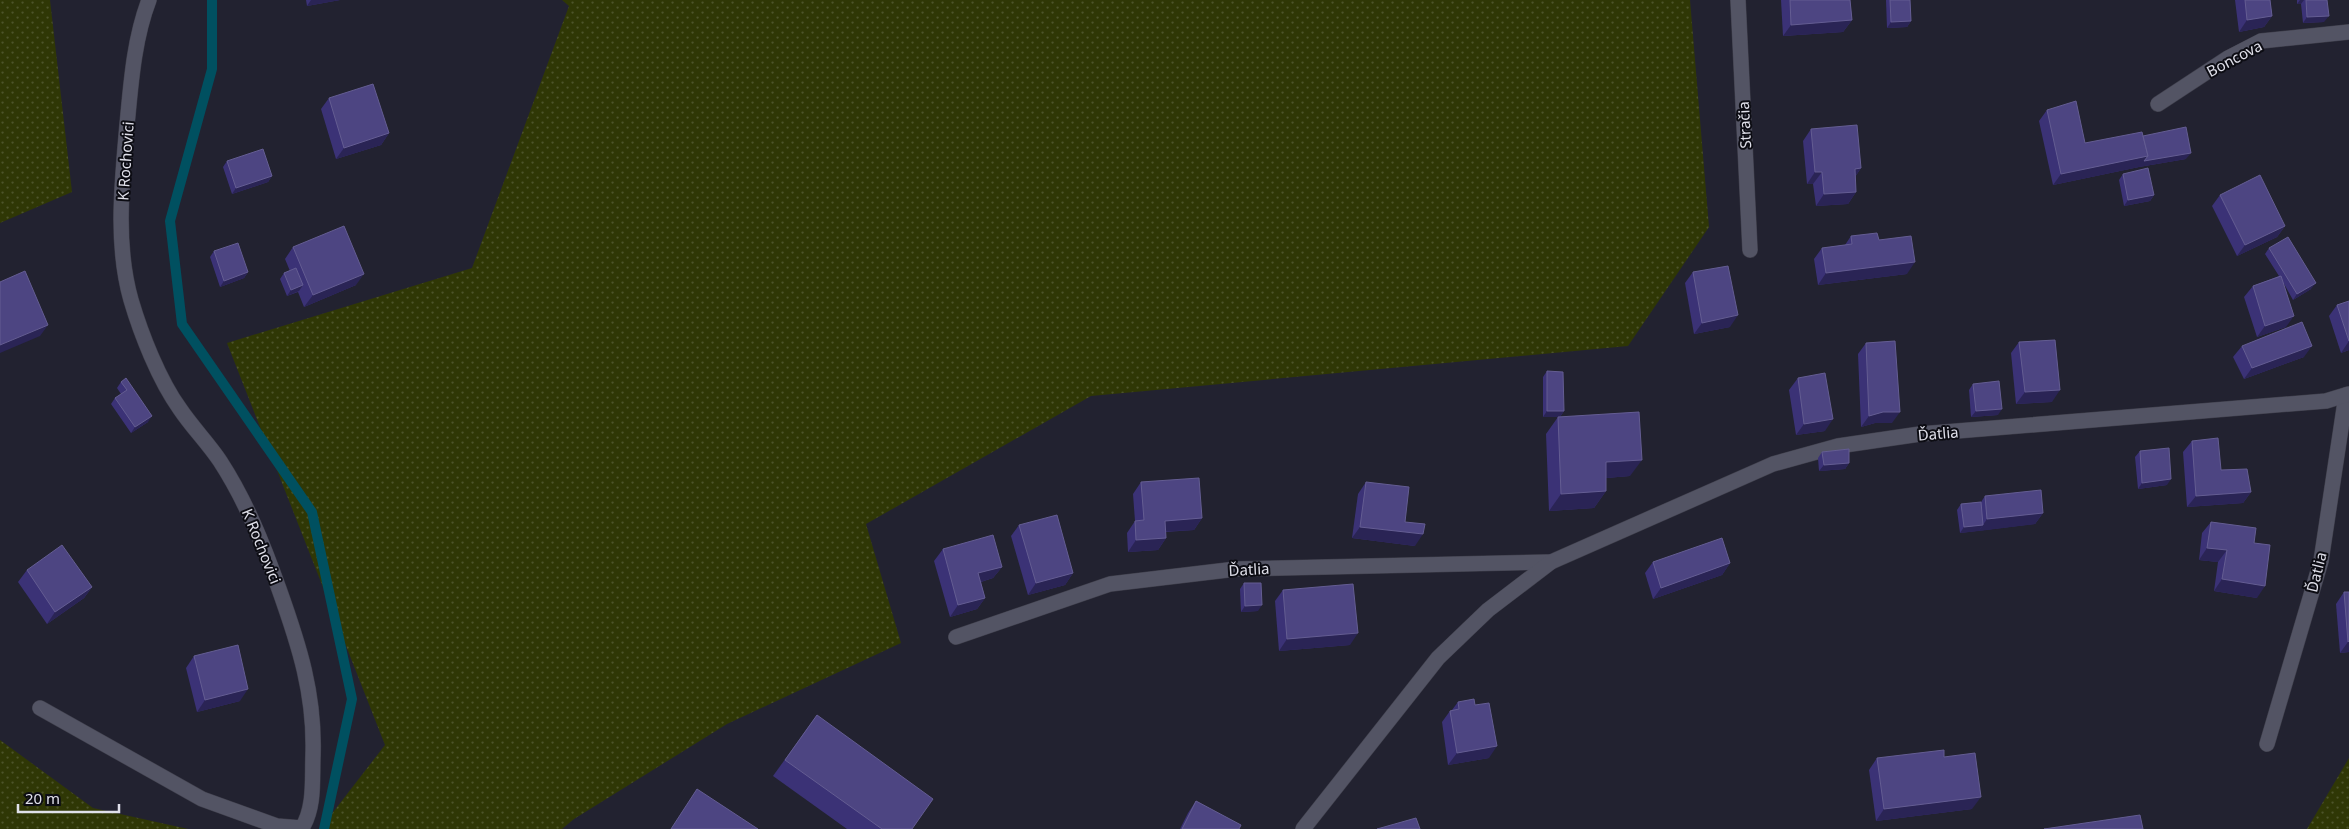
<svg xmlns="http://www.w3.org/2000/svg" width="2349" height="829" font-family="'Noto Sans',sans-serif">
	<defs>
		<pattern id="grass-dots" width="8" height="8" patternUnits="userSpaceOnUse" patternTransform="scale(1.25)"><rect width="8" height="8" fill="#2f3705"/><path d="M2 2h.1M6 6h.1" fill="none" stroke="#4d542a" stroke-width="1.8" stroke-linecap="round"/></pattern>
	</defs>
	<rect width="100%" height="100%" fill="#222230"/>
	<!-- grass -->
	<g fill="url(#grass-dots)">
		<path d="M 0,0 L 50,0 L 72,192 L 0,223 Z"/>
		<path d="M 562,0 L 1690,0 L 1709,227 L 1628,346 L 1091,396 L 866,524 L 901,643 L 727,724 L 574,819 L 562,829 L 320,829 L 385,745 L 227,343 L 472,268 L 569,6 Z"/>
		<path d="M 0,740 L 93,808 L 188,829 L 0,829 Z"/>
		<path d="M 2349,758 L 2349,829 L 2307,829 Z"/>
	</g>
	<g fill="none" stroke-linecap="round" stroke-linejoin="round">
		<!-- stream -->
		<path stroke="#005060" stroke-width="10" d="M 212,0 L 212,69 L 170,221 L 182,324 L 312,512 L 352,699 L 324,829"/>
		<!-- street casing -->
		<g stroke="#3e3e4a" stroke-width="16">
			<g id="street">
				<path d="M 1738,0 L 1750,250"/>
				<path d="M 2158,104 L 2228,58 L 2261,41 L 2349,32"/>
				<path d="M 956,637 L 1110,584 L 1236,569 L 1551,562"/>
				<path d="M 40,708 L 202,799 L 277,826 L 302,828 C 315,807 312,780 313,755 C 315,694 299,645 279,589 C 263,544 246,501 220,461 C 208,443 192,427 180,409 C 159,380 141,334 131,300 C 115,244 122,182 127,125 C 131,83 134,39 149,0"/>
				<path d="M 2267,744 L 2321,561 L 2346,395"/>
				<path d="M 1303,829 L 1438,658 L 1488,610 L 1551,562 L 1773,464 L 1838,446 L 1920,434 L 2326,401 L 2349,394"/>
			</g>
		</g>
		<!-- street -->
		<use href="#street" stroke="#535464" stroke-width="15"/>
	</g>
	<!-- wall -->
	<g fill="#3b3276">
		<path d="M 306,0 L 340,0 L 307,6 Z"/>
		<path d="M 1781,0 L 1850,0 L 1852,20 L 1843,32 L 1783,36 Z"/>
		<path d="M 1886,0 L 1910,0 L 1911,21 L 1907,27 L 1887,28 Z"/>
		<path d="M 2235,0 L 2270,0 L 2272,16 L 2264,27 L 2239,32 Z"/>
		<path d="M 2297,0 L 2327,0 L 2324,22 L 2303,23 L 2301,4 L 2297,4 Z"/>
		<path d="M 329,98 L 389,133 L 381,145 L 336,159 L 321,109 Z"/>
		<path d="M 2047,110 L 2085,143 L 2143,136 L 2186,159 L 2139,167 L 2053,185 L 2039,121 Z"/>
		<path d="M 1811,129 L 1861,168 L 1855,177 L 1856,192 L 1848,204 L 1816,206 L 1813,184 L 1807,184 L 1803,141 Z"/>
		<path d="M 227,161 L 272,176 L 268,182 L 232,194 L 223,167 Z"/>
		<path d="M 2123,174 L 2154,195 L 2150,201 L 2124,206 L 2119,180 Z"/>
		<path d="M 2220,195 L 2285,226 L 2277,237 L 2237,256 L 2212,206 Z"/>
		<path d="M 1851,236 L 1879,240 L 1907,274 L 1818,285 L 1814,259 L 1822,248 L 1845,245 Z"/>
		<path d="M 293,247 L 356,285 L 304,307 L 298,292 L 287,296 L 280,279 L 284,273 L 290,271 L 285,259 Z"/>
		<path d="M 2269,248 L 2311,289 L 2293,300 L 2284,284 L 2286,327 L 2257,337 L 2244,297 L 2253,286 L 2279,276 L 2265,254 Z"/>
		<path d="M 214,251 L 248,272 L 244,278 L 220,287 L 210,257 Z"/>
		<path d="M 1693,272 L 1730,327 L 1694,334 L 1685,283 Z"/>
		<path d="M 2349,301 L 2349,350 L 2341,353 L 2329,316 L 2337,305 Z"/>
		<path d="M 2019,342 L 2052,402 L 2016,404 L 2011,353 Z"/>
		<path d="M 1866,343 L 1892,423 L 1875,423 L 1861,427 L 1858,354 Z"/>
		<path d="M 2242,346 L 2304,357 L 2244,379 L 2233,357 Z"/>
		<path d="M 1547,371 L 1564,411 L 1560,417 L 1543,417 L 1543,377 Z"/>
		<path d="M 126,378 L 148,422 L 131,433 L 111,404 L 115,398 L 121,394 L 117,388 L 121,382 Z"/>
		<path d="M 1798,378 L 1825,431 L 1796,435 L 1789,390 Z"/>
		<path d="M 1973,384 L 1998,415 L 1971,417 L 1969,390 Z"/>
		<path d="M 1558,417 L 1630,476 L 1606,478 L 1606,491 L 1594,508 L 1549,511 L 1546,434 Z"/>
		<path d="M 2192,441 L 2221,470 L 2251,492 L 2243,503 L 2187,507 L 2183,452 Z"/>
		<path d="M 2140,451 L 2167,485 L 2138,489 L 2135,457 Z"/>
		<path d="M 1822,452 L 1849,463 L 1845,469 L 1819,471 L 1818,458 Z"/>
		<path d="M 1141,482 L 1202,518 L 1194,530 L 1165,532 L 1166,538 L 1158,550 L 1128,552 L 1127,533 L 1135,521 L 1133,494 Z"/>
		<path d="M 1366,482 L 1405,522 L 1415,546 L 1352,538 L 1358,494 Z"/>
		<path d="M 1985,496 L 2043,513 L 2035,524 L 1960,533 L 1957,510 L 1961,504 L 1981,502 Z"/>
		<path d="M 2211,522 L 2254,543 L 2257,598 L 2214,591 L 2218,562 L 2199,560 L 2202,533 Z"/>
		<path d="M 1019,525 L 1073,573 L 1065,585 L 1028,595 L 1011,536 Z"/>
		<path d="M 943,549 L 1002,567 L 993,578 L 981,582 L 985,598 L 977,609 L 950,617 L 934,561 Z"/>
		<path d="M 1653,562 L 1730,563 L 1722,575 L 1653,599 L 1645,573 Z"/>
		<path d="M 27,570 L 92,587 L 84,598 L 47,624 L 18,582 Z"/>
		<path d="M 1244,583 L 1258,611 L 1241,612 L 1240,589 Z"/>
		<path d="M 1283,590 L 1350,645 L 1279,651 L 1275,601 Z"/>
		<path d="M 2344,592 L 2349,592 L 2349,652 L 2340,653 L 2336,604 Z"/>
		<path d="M 194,656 L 240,701 L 197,712 L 186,668 Z"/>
		<path d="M 1458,702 L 1475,705 L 1489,758 L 1448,765 L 1442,722 L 1450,711 L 1452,710 Z"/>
		<path d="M 817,715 L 912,829 L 847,829 L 773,776 Z"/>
		<path d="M 1944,757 L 1972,809 L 1876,821 L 1869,770 L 1877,758 Z"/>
		<path d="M 1196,801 L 1239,829 L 1180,829 L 1188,813 Z"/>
	</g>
	<!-- shaded-wall -->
	<g fill="#2a2455">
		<path d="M 311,0 L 340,0 L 307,6 Z"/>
		<path d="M 2300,0 L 2304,0 L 2301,4 L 2297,4 Z"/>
		<path d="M 2272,16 L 2264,27 L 2239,32 L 2247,20 Z"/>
		<path d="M 2329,16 L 2324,22 L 2303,23 L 2307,17 Z"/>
		<path d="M 1852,20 L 1843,32 L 1783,36 L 1791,25 Z"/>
		<path d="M 1911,21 L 1907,27 L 1887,28 L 1891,22 Z"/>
		<path d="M 389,133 L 381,145 L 336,159 L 344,148 Z"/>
		<path d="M 2191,153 L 2186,159 L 2139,167 L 2053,185 L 2061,174 L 2148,156 Z"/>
		<path d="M 1861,168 L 1853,180 L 1855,169 Z"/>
		<path d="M 1815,172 L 1822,172 L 1813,184 L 1807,184 Z"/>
		<path d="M 272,176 L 268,182 L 232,194 L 236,188 Z"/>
		<path d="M 1856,192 L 1848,204 L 1816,206 L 1824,194 Z"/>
		<path d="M 2154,195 L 2150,201 L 2124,206 L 2128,200 Z"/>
		<path d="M 2285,226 L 2277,237 L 2237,256 L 2245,245 Z"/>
		<path d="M 1915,262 L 1907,274 L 1818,285 L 1826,273 Z"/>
		<path d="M 248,272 L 244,278 L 220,287 L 224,281 Z"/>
		<path d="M 364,274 L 356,285 L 304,307 L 313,295 Z"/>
		<path d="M 2316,283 L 2311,289 L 2293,300 L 2297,294 Z"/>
		<path d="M 303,285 L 299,291 L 287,296 L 291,290 Z"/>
		<path d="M 1738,315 L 1730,327 L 1694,334 L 1702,323 Z"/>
		<path d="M 2294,316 L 2286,327 L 2257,337 L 2265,326 Z"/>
		<path d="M 48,325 L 40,336 L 0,353 L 0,345 Z"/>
		<path d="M 2349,341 L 2349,350 L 2341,353 Z"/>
		<path d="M 2312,346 L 2304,357 L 2244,379 L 2252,368 Z"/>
		<path d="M 2060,390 L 2052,402 L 2016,404 L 2025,392 Z"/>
		<path d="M 2002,409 L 1998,415 L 1971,417 L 1976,411 Z"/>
		<path d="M 1547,411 L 1564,411 L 1560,417 L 1543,417 Z"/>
		<path d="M 1883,412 L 1900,412 L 1892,423 L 1875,423 L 1861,427 L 1869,416 Z"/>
		<path d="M 152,416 L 148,422 L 131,433 L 135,427 Z"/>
		<path d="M 1833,419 L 1825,431 L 1796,435 L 1804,424 Z"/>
		<path d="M 1642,460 L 1630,476 L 1594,479 L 1606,462 Z"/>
		<path d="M 1849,463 L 1845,469 L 1819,471 L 1824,465 Z"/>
		<path d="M 2171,479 L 2167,485 L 2138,489 L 2142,483 Z"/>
		<path d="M 1606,491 L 1594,508 L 1549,511 L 1561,494 Z"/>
		<path d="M 2251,492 L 2243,503 L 2187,507 L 2196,496 Z"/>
		<path d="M 2043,513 L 2035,524 L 1979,531 L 1987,519 Z"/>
		<path d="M 1202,518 L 1194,530 L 1156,532 L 1165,521 Z"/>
		<path d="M 1983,525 L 1979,531 L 1960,533 L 1964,527 Z"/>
		<path d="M 1360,527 L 1423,534 L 1415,546 L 1352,538 Z"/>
		<path d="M 1166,538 L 1158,550 L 1128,552 L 1136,540 Z"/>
		<path d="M 2207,548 L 2227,550 L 2218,562 L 2199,560 Z"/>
		<path d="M 1730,563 L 1722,575 L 1653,599 L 1661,588 Z"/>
		<path d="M 1002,567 L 993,578 L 970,585 L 978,573 Z"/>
		<path d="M 1073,573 L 1065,585 L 1028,595 L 1036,583 Z"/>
		<path d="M 2222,579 L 2265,586 L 2257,598 L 2214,591 Z"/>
		<path d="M 92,587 L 84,598 L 47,624 L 55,612 Z"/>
		<path d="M 985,598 L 977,609 L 950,617 L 958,605 Z"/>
		<path d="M 1262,605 L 1258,611 L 1241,612 L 1245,606 Z"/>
		<path d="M 1358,633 L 1350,645 L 1279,651 L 1287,639 Z"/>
		<path d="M 2349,641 L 2349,652 L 2340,653 L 2348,642 Z"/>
		<path d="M 248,689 L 240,701 L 197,712 L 205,700 Z"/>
		<path d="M 1497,746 L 1489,758 L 1448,765 L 1457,753 Z"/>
		<path d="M 1981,797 L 1972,809 L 1876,821 L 1884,809 Z"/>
	</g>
	<!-- building -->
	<g fill="#4d4582" stroke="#645d92">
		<path d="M 1790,0 L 1850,0 L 1852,20 L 1791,25 Z"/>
		<path d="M 1890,0 L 1910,0 L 1911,21 L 1891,22 Z"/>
		<path d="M 2245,0 L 2270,0 L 2272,16 L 2247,20 Z"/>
		<path d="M 2306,0 L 2327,0 L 2329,16 L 2307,17 Z"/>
		<path d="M 373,84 L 389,133 L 344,148 L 329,98 Z"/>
		<path d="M 2076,101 L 2085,143 L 2142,132 L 2148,156 L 2061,174 L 2047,110 Z"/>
		<path d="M 1857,125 L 1861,168 L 1855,169 L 1856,192 L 1824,194 L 1822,172 L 1815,172 L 1811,129 Z"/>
		<path d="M 2186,127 L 2191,153 L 2144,161 L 2148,156 L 2143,136 Z"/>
		<path d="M 263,149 L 272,176 L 236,188 L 227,161 Z"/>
		<path d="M 2148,168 L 2154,195 L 2128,200 L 2123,174 Z"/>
		<path d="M 2260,175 L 2285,226 L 2245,245 L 2220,195 Z"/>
		<path d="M 344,226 L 364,274 L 313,295 L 293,247 Z"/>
		<path d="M 1877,233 L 1879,240 L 1911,236 L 1915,262 L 1826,273 L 1822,248 L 1852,244 L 1851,236 Z"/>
		<path d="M 2288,237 L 2316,283 L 2297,294 L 2269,248 Z"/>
		<path d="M 238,243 L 248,272 L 224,281 L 214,251 Z"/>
		<path d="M 1728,266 L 1738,315 L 1702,323 L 1693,272 Z"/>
		<path d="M 296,268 L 303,285 L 291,290 L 284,273 Z"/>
		<path d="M 25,271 L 48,325 L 0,345 L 0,282 Z"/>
		<path d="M 2281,276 L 2294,316 L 2265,326 L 2253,286 Z"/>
		<path d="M 2349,301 L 2349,341 L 2337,305 Z"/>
		<path d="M 2302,322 L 2312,346 L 2252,368 L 2242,346 Z"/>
		<path d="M 2055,340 L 2060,390 L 2025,392 L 2019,342 Z"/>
		<path d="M 1895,341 L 1900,412 L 1883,412 L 1869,416 L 1866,343 Z"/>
		<path d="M 1547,371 L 1563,372 L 1564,411 L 1547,411 Z"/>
		<path d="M 1825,373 L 1833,419 L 1804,424 L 1798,378 Z"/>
		<path d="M 126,378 L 152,416 L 135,427 L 115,398 L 127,390 L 121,382 Z"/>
		<path d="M 1999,381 L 2002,409 L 1976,411 L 1973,384 Z"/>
		<path d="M 1639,412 L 1642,460 L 1606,462 L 1606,491 L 1561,494 L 1558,417 Z"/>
		<path d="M 2218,438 L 2221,470 L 2247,469 L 2251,492 L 2196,496 L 2192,441 Z"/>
		<path d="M 2169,448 L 2171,479 L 2142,483 L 2140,451 Z"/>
		<path d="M 1849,449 L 1849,463 L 1824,465 L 1822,452 Z"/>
		<path d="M 1199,478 L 1202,518 L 1165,521 L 1166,538 L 1136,540 L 1135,521 L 1144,520 L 1141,482 Z"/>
		<path d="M 1366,482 L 1409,487 L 1405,522 L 1425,524 L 1423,534 L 1360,527 Z"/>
		<path d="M 2041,490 L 2043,513 L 1987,519 L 1985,496 Z"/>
		<path d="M 1981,502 L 1983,525 L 1964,527 L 1961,504 Z"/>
		<path d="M 1057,515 L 1073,573 L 1036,583 L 1019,525 Z"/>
		<path d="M 2211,522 L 2256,528 L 2254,543 L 2270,545 L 2265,586 L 2222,579 L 2227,550 L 2207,548 Z"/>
		<path d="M 993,535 L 1002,567 L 978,573 L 985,598 L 958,605 L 943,549 Z"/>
		<path d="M 1722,538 L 1730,563 L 1661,588 L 1653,562 Z"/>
		<path d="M 62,545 L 92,587 L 55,612 L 27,570 Z"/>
		<path d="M 1244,583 L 1261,583 L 1262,605 L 1245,606 Z"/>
		<path d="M 1353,584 L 1358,633 L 1287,639 L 1283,590 Z"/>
		<path d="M 2344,592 L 2349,592 L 2349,641 L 2348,642 Z"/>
		<path d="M 238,645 L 248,689 L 205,700 L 194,656 Z"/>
		<path d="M 1474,699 L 1475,705 L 1489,703 L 1497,746 L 1457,753 L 1450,711 L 1459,709 L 1458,702 Z"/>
		<path d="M 817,715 L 933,799 L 912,829 L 882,829 L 785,760 Z"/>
		<path d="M 1944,750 L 1944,757 L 1975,753 L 1981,797 L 1884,809 L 1877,758 Z"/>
		<path d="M 697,789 L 758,829 L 671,829 Z"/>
		<path d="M 1196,801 L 1241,825 L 1239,829 L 1182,829 Z"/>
		<path d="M 2140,815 L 2143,829 L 2044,829 Z"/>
		<path d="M 1416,818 L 1420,829 L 1377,829 Z"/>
	</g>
	<g text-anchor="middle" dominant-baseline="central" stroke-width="4" stroke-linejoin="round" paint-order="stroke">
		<!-- street labels -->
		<g font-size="15" fill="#e0e0ea" stroke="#0c0c13">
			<text transform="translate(2234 58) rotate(-28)">Boncova</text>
			<text transform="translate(1744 125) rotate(-93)">Stračia</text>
			<text transform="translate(125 161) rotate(-86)">K Rochovici</text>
			<text transform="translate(1938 433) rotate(-5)">Ďatlia</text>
			<text transform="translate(262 546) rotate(68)">K Rochovici</text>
			<text transform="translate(1249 569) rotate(-3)">Ďatlia</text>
			<text transform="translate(2316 572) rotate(-76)">Ďatlia</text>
		</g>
	</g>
	<!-- scale -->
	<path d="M18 804v8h101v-8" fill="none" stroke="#e0e0ea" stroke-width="2.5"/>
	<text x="25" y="804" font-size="15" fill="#e0e0ea" stroke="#0c0c13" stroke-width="4" paint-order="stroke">20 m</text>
</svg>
